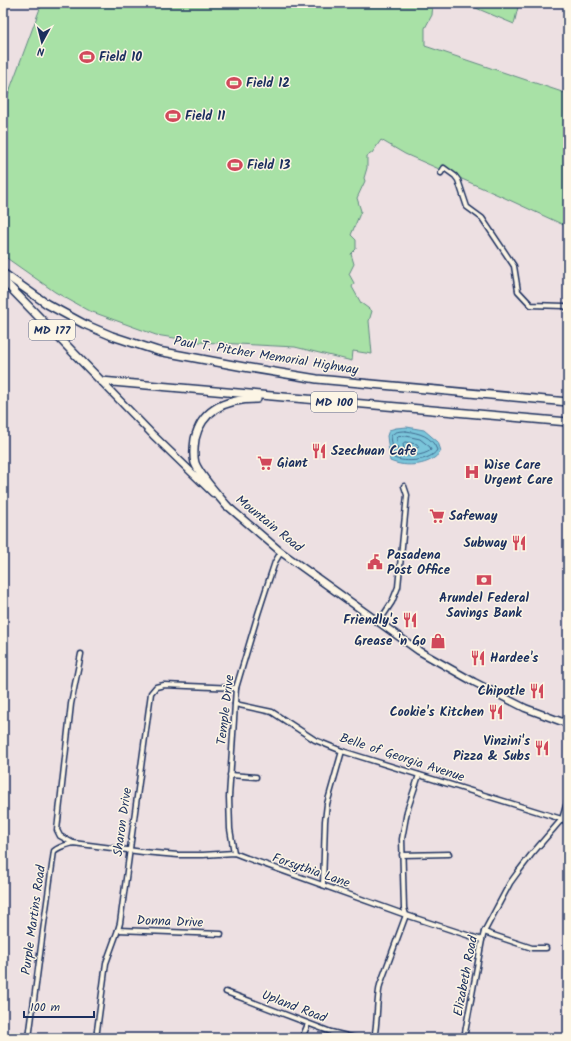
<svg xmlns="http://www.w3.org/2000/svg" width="571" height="1041" font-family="Kalam,sans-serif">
	<rect width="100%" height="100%" fill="#ede0e2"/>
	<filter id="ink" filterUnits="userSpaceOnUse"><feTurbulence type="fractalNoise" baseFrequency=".025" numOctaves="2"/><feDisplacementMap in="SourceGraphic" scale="8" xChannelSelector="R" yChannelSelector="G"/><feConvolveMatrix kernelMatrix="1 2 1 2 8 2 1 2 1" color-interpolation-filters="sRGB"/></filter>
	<g filter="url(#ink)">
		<!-- park -->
		<g fill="#a8e1a6" stroke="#628882">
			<path d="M 42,3 L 433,3 L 432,15 L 425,28 L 425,46 L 568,94 L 568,227 L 505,198 L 405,154 L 381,140 L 372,153 L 367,156 L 367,168 L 364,178 L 365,181 L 357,198 L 361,211 L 351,235 L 356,240 L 356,249 L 351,254 L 354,264 L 349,274 L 354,283 L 352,287 L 361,303 L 372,311 L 369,321 L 372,354 L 353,351 L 352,361 L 295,347 L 199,342 L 156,335 L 87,310 L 55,292 L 8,259 L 3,254 L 3,108 Z"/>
			<path d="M 464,3 L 519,3 L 514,24 Z"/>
		</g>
		<!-- water -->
		<path fill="#7ac5da" stroke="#5489a8" d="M 407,427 L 424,430 L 438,442 L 441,451 C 431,466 406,468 390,461 L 387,436 L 389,430 L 396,428 Z"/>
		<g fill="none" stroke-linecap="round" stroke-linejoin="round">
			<!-- shore -->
			<g stroke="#416b90" stroke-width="1">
				<path d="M 406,431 C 419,433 432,436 437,450 C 431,461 405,463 394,458 L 391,436 C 394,431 401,431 406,431 Z"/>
				<path d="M 406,436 L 420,439 L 430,447 L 431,450 C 423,456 408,457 399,455 L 398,453 L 397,438 L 398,437 Z"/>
				<path d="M 405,442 L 417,444 L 419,447 L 414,449 L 405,450 L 404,449 L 403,444 Z"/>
			</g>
			<!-- minor casing -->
			<g stroke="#1b2f5e" stroke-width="7">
				<g id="minor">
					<path d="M 441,173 L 444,168 L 455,176 L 458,180 L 467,207 L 482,218 L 514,266 L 518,291 L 531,305 L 564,306 L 568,308"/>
					<path d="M 3,289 L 8,285"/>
					<path d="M 379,622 L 392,602 L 398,587 L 407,495 L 404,486"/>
					<path d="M 235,704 L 272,712 L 315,740 L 342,751 L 568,821"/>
					<path d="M 230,775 L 256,777"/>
					<path d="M 73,843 L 60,836 L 57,830 L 71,704 L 81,654"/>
					<path d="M 234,853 L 230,829 L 229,797 L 236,688 L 258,614 L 269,580 L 275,562 L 281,552"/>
					<path d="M 402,855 L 449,854"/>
					<path d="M 323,885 L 325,821 L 327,804 L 342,751"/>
					<path d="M 118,930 L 221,934"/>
					<path d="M 484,932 L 532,948 L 546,948"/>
					<path d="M 226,992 L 331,1032 L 355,1038"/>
					<path d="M 29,1038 L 43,931 L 54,851 C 60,846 66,845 73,843 L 143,852 L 178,855 L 203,855 L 234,853 L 247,858 L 406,915 L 482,940"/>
					<path d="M 96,1038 L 106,963 L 118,930 L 120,923 L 151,693 L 156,687 L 164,685 L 236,688"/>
					<path d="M 302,1038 L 308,1024"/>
					<path d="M 374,1038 C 378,1021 376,1003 380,985 L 406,915 L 404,908 L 402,839 L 407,811 L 419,775"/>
					<path d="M 464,1038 L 482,940 L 484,932 L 510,883 L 518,872 L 531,855 L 562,819 L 568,799"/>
				</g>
			</g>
			<!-- secondary casing -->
			<g stroke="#1b2f5e" stroke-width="9">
				<g id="secondary">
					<path d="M 101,381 L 153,435 L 213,493"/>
					<path d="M 224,503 L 281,552 L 419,651 L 474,682 L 525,708 L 568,724"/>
				</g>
			</g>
			<!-- primary casing -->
			<g stroke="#1b2f5e" stroke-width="10">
				<g id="primary">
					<path d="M 3,273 L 47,304 L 84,324 L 112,336 L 158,351 L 244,367 L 317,379 L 568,402"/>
					<path d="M 3,280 L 101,381 L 568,422"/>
					<path d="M 227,506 C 218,495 200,476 195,463 C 193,456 194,446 195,439 C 202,408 228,399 257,399"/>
				</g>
			</g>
			<!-- minor -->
			<use href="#minor" stroke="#fcf5e5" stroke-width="4"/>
			<!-- secondary -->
			<use href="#secondary" stroke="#fcf5e5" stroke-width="6"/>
			<!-- primary -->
			<use href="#primary" stroke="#fcf5e5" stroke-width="7"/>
		</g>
	</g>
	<!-- icons -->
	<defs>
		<g id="stadium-bare" transform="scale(1.2)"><path d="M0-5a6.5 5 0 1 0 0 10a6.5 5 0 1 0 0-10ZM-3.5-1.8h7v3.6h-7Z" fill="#d1495b" stroke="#fcf5e5" stroke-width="2.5" paint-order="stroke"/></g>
		<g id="restaurant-bare" transform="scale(1.2)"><path d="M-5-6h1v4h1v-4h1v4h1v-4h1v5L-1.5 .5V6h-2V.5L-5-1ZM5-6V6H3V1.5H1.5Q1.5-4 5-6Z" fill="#d1495b" stroke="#fcf5e5" stroke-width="2.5" paint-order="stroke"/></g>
		<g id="supermarket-bare" transform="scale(1.2)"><path d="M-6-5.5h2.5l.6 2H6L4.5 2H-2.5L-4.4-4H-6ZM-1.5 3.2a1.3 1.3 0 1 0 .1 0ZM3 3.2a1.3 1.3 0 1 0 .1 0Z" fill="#d1495b" stroke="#fcf5e5" stroke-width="2.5" paint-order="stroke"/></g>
		<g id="hospital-bare" transform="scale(1.2)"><path d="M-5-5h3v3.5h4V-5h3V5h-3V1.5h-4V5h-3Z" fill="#d1495b" stroke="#fcf5e5" stroke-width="2.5" paint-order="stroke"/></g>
		<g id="civic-bare" transform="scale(1.2)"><path d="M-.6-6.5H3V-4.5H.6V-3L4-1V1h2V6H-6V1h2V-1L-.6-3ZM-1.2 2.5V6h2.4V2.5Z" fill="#d1495b" stroke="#fcf5e5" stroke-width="2.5" paint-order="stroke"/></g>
		<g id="bank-bare" transform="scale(1.2)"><path d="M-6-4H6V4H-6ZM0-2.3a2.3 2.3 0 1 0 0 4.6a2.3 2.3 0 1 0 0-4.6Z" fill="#d1495b" stroke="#fcf5e5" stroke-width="2.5" paint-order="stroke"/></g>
		<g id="shop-bare" transform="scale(1.2)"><path d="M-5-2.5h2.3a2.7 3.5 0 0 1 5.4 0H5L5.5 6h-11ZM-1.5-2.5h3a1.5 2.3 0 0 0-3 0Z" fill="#d1495b" stroke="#fcf5e5" stroke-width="2.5" paint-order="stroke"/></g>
	</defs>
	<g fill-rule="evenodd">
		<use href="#stadium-bare" x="87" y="57"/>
		<use href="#stadium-bare" x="234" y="83"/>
		<use href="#stadium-bare" x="173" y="116"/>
		<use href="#stadium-bare" x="235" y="165"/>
		<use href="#restaurant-bare" x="319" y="451"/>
		<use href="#supermarket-bare" x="265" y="463"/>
		<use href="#hospital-bare" x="472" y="472"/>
		<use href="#supermarket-bare" x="437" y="516"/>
		<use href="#restaurant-bare" x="519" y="543"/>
		<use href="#civic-bare" x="375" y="562"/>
		<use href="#bank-bare" x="484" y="580"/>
		<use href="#restaurant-bare" x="410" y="620"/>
		<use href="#shop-bare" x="438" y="641"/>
		<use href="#restaurant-bare" x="478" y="658"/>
		<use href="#restaurant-bare" x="537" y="691"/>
		<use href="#restaurant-bare" x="496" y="712"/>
		<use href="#restaurant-bare" x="542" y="748"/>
	</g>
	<g text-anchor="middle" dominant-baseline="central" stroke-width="3" stroke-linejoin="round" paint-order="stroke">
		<!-- shield labels -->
		<g fill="#fcf5e5" stroke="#5e6a86" stroke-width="1">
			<rect x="29" y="320" width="46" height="20" rx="3"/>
			<rect x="311" y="392" width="46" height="20" rx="3"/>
		</g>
		<g font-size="12" font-weight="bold" fill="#1b2f5e">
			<text x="52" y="330">MD 177</text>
			<text x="334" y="402">MD 100</text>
		</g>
		<!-- poi labels -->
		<g font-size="13" font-weight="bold" fill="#1b2f5e" stroke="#fcf5e5" text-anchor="start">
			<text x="99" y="57">Field 10</text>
			<text x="246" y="83">Field 12</text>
			<text x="185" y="116">Field 11</text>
			<text x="247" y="165">Field 13</text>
			<text x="331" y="451">Szechuan Cafe</text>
			<text x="277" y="463">Giant</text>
			<text x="484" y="465">Wise Care<tspan x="484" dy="15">Urgent Care</tspan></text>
			<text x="449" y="516">Safeway</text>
			<text x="507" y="543" text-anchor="end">Subway</text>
			<text x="387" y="555">Pasadena<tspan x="387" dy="15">Post Office</tspan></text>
			<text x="484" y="598" text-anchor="middle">Arundel Federal<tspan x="484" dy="15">Savings Bank</tspan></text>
			<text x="398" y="620" text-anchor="end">Friendly's</text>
			<text x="426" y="641" text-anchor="end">Grease 'n Go</text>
			<text x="490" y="658">Hardee's</text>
			<text x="525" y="691" text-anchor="end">Chipotle</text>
			<text x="484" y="712" text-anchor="end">Cookie's Kitchen</text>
			<text x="530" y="741" text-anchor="end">Vinzini's<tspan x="530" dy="15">Pizza &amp; Subs</tspan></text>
		</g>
		<!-- street labels -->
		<g font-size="13" fill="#1b2f5e" stroke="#fcf5e5">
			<text transform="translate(266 356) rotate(9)">Paul T. Pitcher Memorial Highway</text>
			<text transform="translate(269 524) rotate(39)">Mountain Road</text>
			<text transform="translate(226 710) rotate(-83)">Temple Drive</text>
			<text transform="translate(402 758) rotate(18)">Belle of Georgia Avenue</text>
			<text transform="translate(123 822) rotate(-82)">Sharon Drive</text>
			<text transform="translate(311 871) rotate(19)">Forsythia Lane</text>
			<text transform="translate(34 920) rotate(-82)">Purple Martins Road</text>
			<text transform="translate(170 922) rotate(2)">Donna Drive</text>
			<text transform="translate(466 976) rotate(-79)">Elizabeth Road</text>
			<text transform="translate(294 1007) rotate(21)">Upland Road</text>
		</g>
	</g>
	<!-- margin -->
	<rect width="571" height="1041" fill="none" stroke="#fcf5e5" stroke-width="16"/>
	<rect x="8" y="8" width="555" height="1025" fill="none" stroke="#1b2f5e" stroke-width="1.5" filter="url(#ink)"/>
	<!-- north arrow -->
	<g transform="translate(42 42) rotate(187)" stroke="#fcf5e5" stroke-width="3" paint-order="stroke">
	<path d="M0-3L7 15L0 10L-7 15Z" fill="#1b2f5e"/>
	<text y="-6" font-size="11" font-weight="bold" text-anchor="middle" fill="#1b2f5e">N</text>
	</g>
	<!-- scale -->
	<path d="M24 1011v6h70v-6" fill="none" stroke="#1b2f5e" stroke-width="2"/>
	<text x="30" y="1011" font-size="12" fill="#1b2f5e" stroke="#fcf5e5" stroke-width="3" paint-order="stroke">100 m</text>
</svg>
